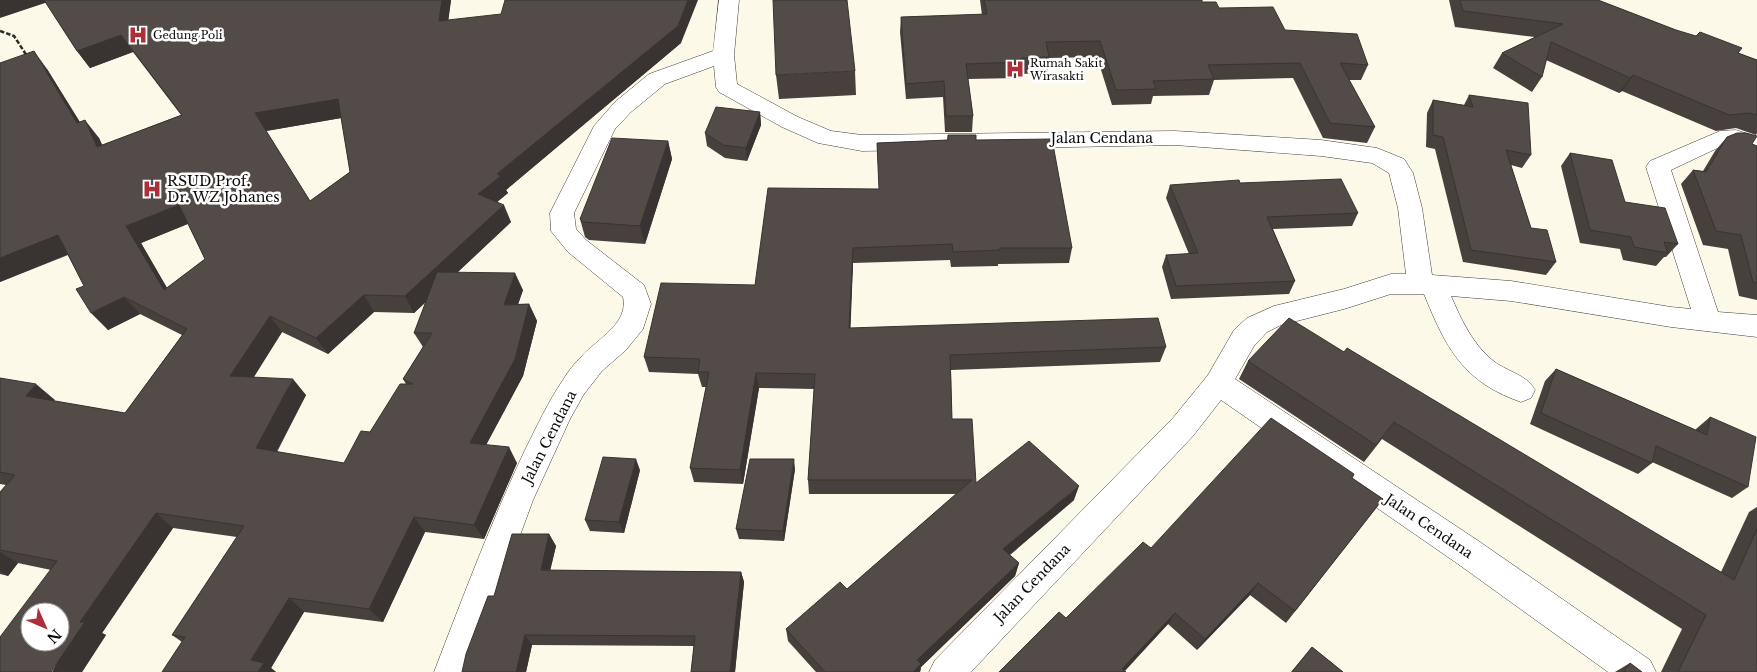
<svg xmlns="http://www.w3.org/2000/svg" width="1757" height="672" font-family="'Libre Baskerville',serif">
	<rect width="100%" height="100%" fill="#fdf9e9"/>
	<g fill="none" stroke-linecap="round" stroke-linejoin="round">
		<!-- minor casing -->
		<g stroke="#3d3d3d" stroke-width="1">
			<path id="minor" d="M 719,0 L 739,0 L 734,55 L 737,84 L 798,117 L 831,131 L 862,135 L 1175,131 L 1321,140 L 1377,148 L 1404,159 L 1413,173 L 1422,208 L 1432,275 L 1511,281 L 1671,307 L 1691,309 L 1646,167 L 1650,161 L 1720,131 L 1736,130 L 1757,137 L 1757,153 L 1734,145 L 1724,145 L 1671,170 L 1718,312 L 1757,315 L 1757,337 L 1671,327 L 1511,301 L 1451,296 C 1461,319 1472,343 1491,359 C 1504,371 1527,374 1535,390 L 1531,398 L 1521,402 C 1463,382 1446,348 1424,294 L 1391,294 L 1344,309 L 1281,325 L 1267,332 L 1254,346 L 1235,379 L 1480,542 L 1650,660 L 1656,672 L 1608,672 L 1458,564 L 1221,400 L 1193,436 L 971,672 L 929,672 L 935,660 L 1173,418 L 1208,375 L 1234,330 L 1247,318 L 1274,306 L 1344,289 L 1391,274 L 1406,274 L 1398,208 L 1389,173 L 1372,163 L 1321,156 L 1175,145 L 862,151 L 818,143 L 782,127 L 719,92 L 716,87 L 714,66 L 665,84 L 631,112 L 615,129 L 574,213 L 576,229 L 586,240 L 644,285 L 651,304 L 643,329 L 626,350 L 602,371 L 584,394 L 570,419 L 533,500 L 470,672 L 434,672 C 463,597 491,522 525,450 C 537,426 548,402 563,380 C 568,371 575,363 582,356 C 597,339 629,324 623,297 L 568,252 L 551,231 L 550,213 L 594,126 L 615,102 L 649,74 L 713,51 Z"/>
		</g>
		<!-- path -->
		<path stroke="#2c2c2c" stroke-width="2.5" stroke-dasharray="4.5 2" stroke-linecap="butt" d="M 0,31 L 14,36 L 27,56"/>
		<!-- minor -->
		<use href="#minor" fill="#fff" fill-rule="evenodd"/>
	</g>
	<!-- wall -->
	<g fill="#47403d" fill-rule="evenodd">
		<path d="M 0,0 L 451,0 L 448,20 L 681,43 L 506,190 L 508,193 L 497,202 L 511,222 L 458,272 L 523,290 L 518,304 L 529,304 L 537,321 L 523,376 L 486,445 L 517,463 L 484,539 L 425,532 L 383,622 L 304,612 L 271,668 L 276,672 L 162,672 L 182,642 L 172,635 L 237,537 L 173,528 L 102,633 L 106,635 L 82,672 L 51,570 L 18,563 L 8,576 L 0,574 L 0,492 L 6,485 L 0,484 L 0,378 L 54,401 L 125,413 L 182,335 L 140,314 L 108,330 L 68,255 L 0,282 L 47,69 L 80,122 L 99,138 L 102,145 L 181,115 L 133,52 L 90,68 L 77,51 L 46,3 ZM 341,118 L 350,172 L 310,201 L 266,131 ZM 188,224 L 205,259 L 167,288 L 141,243 ZM 426,302 L 414,333 L 423,347 L 403,379 L 406,384 L 370,432 L 344,463 L 277,452 L 306,395 L 254,377 L 282,332 L 328,354 L 374,312 L 414,313 Z"/>
		<path d="M 980,0 L 1202,0 L 1202,2 L 1219,8 L 1285,30 L 1368,65 L 1361,80 L 1349,80 L 1375,127 L 1367,143 L 1323,138 L 1293,78 L 1214,80 L 1209,95 L 1153,96 L 1151,104 L 1112,105 L 1097,57 L 1049,58 L 1047,73 L 1021,74 L 1020,78 L 968,79 L 973,116 L 972,132 L 945,132 L 943,97 L 906,99 L 900,32 L 901,17 L 982,15 Z"/>
		<path d="M 1449,0 L 1598,0 L 1676,30 L 1757,60 L 1757,133 L 1756,135 L 1736,128 L 1716,131 L 1622,91 L 1619,93 L 1546,60 L 1542,77 L 1532,92 L 1493,68 L 1502,53 L 1535,37 L 1455,27 Z"/>
		<path d="M 855,71 L 856,95 L 779,99 L 776,75 Z"/>
		<path d="M 1469,95 L 1531,155 L 1522,168 L 1511,165 L 1531,228 L 1556,262 L 1546,275 L 1463,262 L 1435,149 L 1426,147 L 1427,113 L 1433,100 L 1464,105 Z"/>
		<path d="M 760,112 L 761,125 L 747,161 L 725,158 L 707,146 L 705,133 Z"/>
		<path d="M 948,135 L 976,140 L 1072,248 L 1069,263 L 998,264 L 998,266 L 951,267 L 950,260 L 853,263 L 850,328 L 1166,347 L 1160,362 L 951,370 L 952,419 L 976,483 L 1074,500 L 1010,555 L 1019,563 L 1015,576 L 921,667 L 920,672 L 816,672 L 788,641 L 786,629 L 847,589 L 956,494 L 809,494 L 808,480 L 814,389 L 759,388 L 743,484 L 694,482 L 690,468 L 706,387 L 702,387 L 698,374 L 649,372 L 644,357 L 755,285 L 879,189 L 877,143 L 947,140 Z"/>
		<path d="M 1727,137 L 1752,144 L 1757,146 L 1757,300 L 1739,296 L 1728,249 L 1703,245 L 1681,184 L 1693,170 L 1703,171 L 1715,151 Z"/>
		<path d="M 668,141 L 672,159 L 645,244 L 589,240 L 585,237 L 580,219 Z"/>
		<path d="M 1570,153 L 1625,202 L 1678,244 L 1666,257 L 1664,257 L 1656,266 L 1623,260 L 1620,249 L 1580,243 L 1561,166 Z"/>
		<path d="M 1240,183 L 1358,213 L 1352,226 L 1273,229 L 1295,281 L 1289,294 L 1171,299 L 1162,267 L 1166,255 L 1189,254 L 1166,198 L 1170,185 Z"/>
		<path d="M 1344,352 L 1721,572 L 1749,512 L 1757,507 L 1757,672 L 1661,672 L 1682,629 L 1382,439 L 1364,462 L 1239,379 L 1248,361 Z"/>
		<path d="M 1556,369 L 1696,430 L 1696,429 L 1710,417 L 1748,487 L 1732,498 L 1652,462 L 1652,463 L 1638,474 L 1530,424 L 1545,381 Z"/>
		<path d="M 795,469 L 784,541 L 739,539 L 736,529 Z"/>
		<path d="M 640,470 L 624,533 L 590,531 L 585,520 Z"/>
		<path d="M 1352,478 L 1383,499 L 1286,623 L 1250,595 L 1197,650 L 1168,624 L 1125,671 L 1066,618 L 1151,548 Z"/>
		<path d="M 549,534 L 556,546 L 550,570 L 741,572 L 744,582 L 735,672 L 691,672 L 694,646 L 532,645 L 526,672 L 462,672 L 494,596 Z"/>
		<path d="M 1312,647 L 1343,672 L 1291,672 Z"/>
		<path d="M 1630,663 L 1642,672 L 1615,672 Z"/>
	</g>
	<!-- shaded-wall -->
	<g fill="#393432">
		<path d="M 0,0 L 54,0 L 0,18 Z"/>
		<path d="M 442,0 L 451,0 L 446,39 L 439,21 Z"/>
		<path d="M 688,0 L 698,0 L 681,43 L 506,190 L 508,193 L 485,212 L 478,194 L 497,174 Z"/>
		<path d="M 121,35 L 133,52 L 90,68 L 77,51 Z"/>
		<path d="M 34,51 L 47,69 L 91,141 L 77,123 Z"/>
		<path d="M 1633,75 L 1622,91 L 1619,93 L 1630,78 Z"/>
		<path d="M 338,99 L 347,117 L 266,131 L 255,113 Z"/>
		<path d="M 760,112 L 761,125 L 747,161 L 746,148 Z"/>
		<path d="M 85,120 L 99,138 L 111,164 L 97,147 Z"/>
		<path d="M 668,141 L 672,159 L 645,244 L 640,226 Z"/>
		<path d="M 179,205 L 192,222 L 141,243 L 178,307 L 164,290 L 126,226 Z"/>
		<path d="M 504,205 L 511,222 L 414,313 L 405,296 Z"/>
		<path d="M 58,235 L 73,252 L 0,282 L 0,258 Z"/>
		<path d="M 853,248 L 853,263 L 850,343 L 849,328 Z"/>
		<path d="M 515,273 L 523,290 L 512,322 L 504,305 Z"/>
		<path d="M 364,295 L 374,312 L 328,354 L 316,338 Z"/>
		<path d="M 124,297 L 140,314 L 108,330 L 91,313 Z"/>
		<path d="M 529,304 L 537,321 L 523,376 L 479,458 L 470,443 Z"/>
		<path d="M 270,316 L 282,332 L 244,392 L 230,376 Z"/>
		<path d="M 756,373 L 759,388 L 743,484 L 740,470 Z"/>
		<path d="M 293,379 L 306,395 L 270,463 L 256,448 Z"/>
		<path d="M 36,384 L 55,400 L 45,412 L 26,396 Z"/>
		<path d="M 509,447 L 517,463 L 484,539 L 474,525 Z"/>
		<path d="M 636,459 L 640,470 L 624,533 L 619,522 Z"/>
		<path d="M 794,459 L 795,469 L 784,541 L 783,531 Z"/>
		<path d="M 1079,486 L 1074,500 L 1001,562 L 1003,549 Z"/>
		<path d="M 156,513 L 173,528 L 102,633 L 106,635 L 82,672 L 52,672 L 80,622 Z"/>
		<path d="M 414,517 L 425,532 L 383,622 L 369,609 Z"/>
		<path d="M 549,534 L 556,546 L 548,580 L 541,570 Z"/>
		<path d="M 0,552 L 18,563 L 8,576 L 0,571 Z"/>
		<path d="M 1019,563 L 1015,576 L 921,667 L 920,672 L 913,672 L 917,660 Z"/>
		<path d="M 741,572 L 744,582 L 735,672 L 730,672 Z"/>
		<path d="M 1258,583 L 1250,595 L 1197,650 L 1205,639 Z"/>
		<path d="M 289,598 L 304,612 L 271,668 L 276,672 L 258,672 L 251,660 Z"/>
		<path d="M 1175,613 L 1168,624 L 1123,672 L 1122,669 Z"/>
		<path d="M 525,635 L 532,645 L 526,672 L 516,672 Z"/>
	</g>
	<!-- building -->
	<g fill="#524b47" stroke="#393432" fill-rule="evenodd">
		<path d="M 44,0 L 442,0 L 439,21 L 501,14 L 505,0 L 688,0 L 678,26 L 497,174 L 501,176 L 478,194 L 504,205 L 405,296 L 364,295 L 316,338 L 270,316 L 230,376 L 293,379 L 256,448 L 344,463 L 361,431 L 370,432 L 400,384 L 413,384 L 403,379 L 432,333 L 414,333 L 437,272 L 515,273 L 504,305 L 529,304 L 515,359 L 470,443 L 509,447 L 474,525 L 414,517 L 369,609 L 289,598 L 251,660 L 264,663 L 258,672 L 162,672 L 185,637 L 172,635 L 244,526 L 156,513 L 80,622 L 85,622 L 51,672 L 0,672 L 0,637 L 57,561 L 0,550 L 0,492 L 15,475 L 0,472 L 0,378 L 36,384 L 26,396 L 125,413 L 187,329 L 124,297 L 91,313 L 76,289 L 84,286 L 58,235 L 0,258 L 0,63 L 34,51 L 77,123 L 85,120 L 97,147 L 182,115 L 121,35 L 77,51 ZM 338,99 L 350,172 L 310,201 L 255,113 ZM 179,205 L 205,259 L 164,290 L 126,226 ZM 30,612 L 60,612 L 60,642 L 30,642 Z"/>
		<path d="M 773,0 L 847,0 L 855,71 L 776,75 Z"/>
		<path d="M 984,0 L 1202,0 L 1202,2 L 1216,2 L 1219,8 L 1273,7 L 1285,30 L 1357,34 L 1368,65 L 1340,63 L 1375,127 L 1330,123 L 1300,63 L 1208,65 L 1214,79 L 1153,81 L 1156,89 L 1116,90 L 1100,41 L 1046,42 L 1049,57 L 1022,58 L 1022,62 L 966,64 L 973,116 L 946,116 L 944,81 L 906,84 L 901,17 L 987,14 Z"/>
		<path d="M 1460,0 L 1598,0 L 1676,30 L 1696,36 L 1700,32 L 1742,48 L 1738,53 L 1757,60 L 1757,115 L 1749,113 L 1729,115 L 1633,75 L 1630,78 L 1551,42 L 1542,77 L 1502,53 L 1563,24 L 1463,11 Z"/>
		<path d="M 1469,95 L 1528,103 L 1531,155 L 1506,150 L 1531,228 L 1547,230 L 1556,262 L 1471,250 L 1443,137 L 1433,135 L 1433,100 L 1473,107 Z"/>
		<path d="M 716,107 L 760,112 L 746,148 L 723,145 L 705,133 Z"/>
		<path d="M 1737,133 L 1746,133 L 1757,136 L 1752,144 L 1757,146 L 1757,283 L 1753,282 L 1741,235 L 1716,231 L 1693,170 L 1706,172 L 1727,137 Z"/>
		<path d="M 948,135 L 976,135 L 976,140 L 1052,139 L 1072,248 L 1000,248 L 1000,250 L 953,252 L 952,244 L 853,248 L 849,328 L 1158,318 L 1166,347 L 950,355 L 952,419 L 972,419 L 976,483 L 1029,441 L 1079,486 L 1003,549 L 1019,563 L 917,660 L 921,664 L 913,672 L 825,672 L 786,629 L 840,582 L 847,589 L 972,480 L 808,480 L 815,374 L 756,373 L 740,470 L 690,468 L 709,372 L 698,372 L 700,359 L 644,357 L 661,283 L 755,285 L 768,188 L 879,189 L 877,143 L 948,140 Z"/>
		<path d="M 612,138 L 668,141 L 640,226 L 583,222 L 580,219 Z"/>
		<path d="M 1570,153 L 1612,160 L 1625,202 L 1665,208 L 1678,244 L 1664,242 L 1668,253 L 1634,247 L 1631,237 L 1590,230 Z"/>
		<path d="M 1341,179 L 1358,213 L 1267,217 L 1295,281 L 1176,286 L 1166,255 L 1198,253 L 1170,185 L 1239,180 L 1240,183 Z"/>
		<path d="M 1289,318 L 1344,352 L 1347,348 L 1734,580 L 1757,529 L 1757,672 L 1678,672 L 1706,615 L 1394,422 L 1376,445 L 1248,361 Z"/>
		<path d="M 1556,369 L 1707,435 L 1710,417 L 1756,437 L 1748,487 L 1656,446 L 1652,463 L 1541,413 Z"/>
		<path d="M 1271,418 L 1354,474 L 1352,478 L 1383,499 L 1295,611 L 1258,583 L 1205,639 L 1175,613 L 1122,669 L 1126,672 L 999,672 L 1059,612 L 1066,618 L 1143,542 L 1151,548 Z"/>
		<path d="M 603,457 L 636,459 L 619,522 L 585,520 Z"/>
		<path d="M 750,459 L 794,459 L 783,531 L 736,529 Z"/>
		<path d="M 512,534 L 549,534 L 541,570 L 741,572 L 730,672 L 691,672 L 695,636 L 525,635 L 516,672 L 462,672 L 466,654 L 488,596 L 494,596 Z"/>
		<path d="M 1312,647 L 1343,672 L 1292,672 Z"/>
		<path d="M 1630,663 L 1642,672 L 1624,672 Z"/>
	</g>
	<!-- icons -->
	<defs>
		<g id="hospital-bare" transform="scale(1.5)"><path d="M-5-5h3v3.5h4V-5h3V5h-3V1.5h-4V5h-3Z" fill="#ae2e39" stroke="#fff" stroke-width="2.5" paint-order="stroke"/></g>
	</defs>
	<g fill-rule="evenodd">
		<use href="#hospital-bare" x="138" y="35"/>
		<use href="#hospital-bare" x="1015" y="69"/>
		<use href="#hospital-bare" x="152" y="189"/>
	</g>
	<g text-anchor="middle" dominant-baseline="central" stroke-width="5" stroke-linejoin="round" paint-order="stroke">
		<!-- far-poi labels -->
		<g font-size="11" fill="#0a0a0a" stroke="#fff" text-anchor="start">
			<text x="153" y="35">Gedung Poli</text>
			<text x="1030" y="63">Rumah Sakit<tspan x="1030" dy="13">Wirasakti</tspan></text>
		</g>
		<!-- street labels -->
		<g font-size="14" fill="#0a0a0a" stroke="#fff">
			<text x="1102" y="138">Jalan Cendana</text>
			<text transform="translate(549 437) rotate(-63)">Jalan Cendana</text>
			<text transform="translate(1429 526) rotate(34)">Jalan Cendana</text>
			<text transform="translate(1032 583) rotate(-46)">Jalan Cendana</text>
		</g>
		<!-- poi labels -->
		<g font-size="14" fill="#0a0a0a" stroke="#fff" text-anchor="start">
			<text x="167" y="181">RSUD Prof.<tspan x="167" dy="16">Dr. WZ Johanes</tspan></text>
		</g>
	</g>
	<!-- north arrow -->
	<g transform="translate(45 627) rotate(135)"><circle r="24" fill="#ffffff" stroke="#9d9d9d"/>
	<path d="M0-4L9 19L0 12L-9 19Z" fill="#ae2e39"/>
	<text y="-8" font-size="14" font-weight="bold" text-anchor="middle" fill="#0a0a0a">N</text>
	</g>
</svg>
